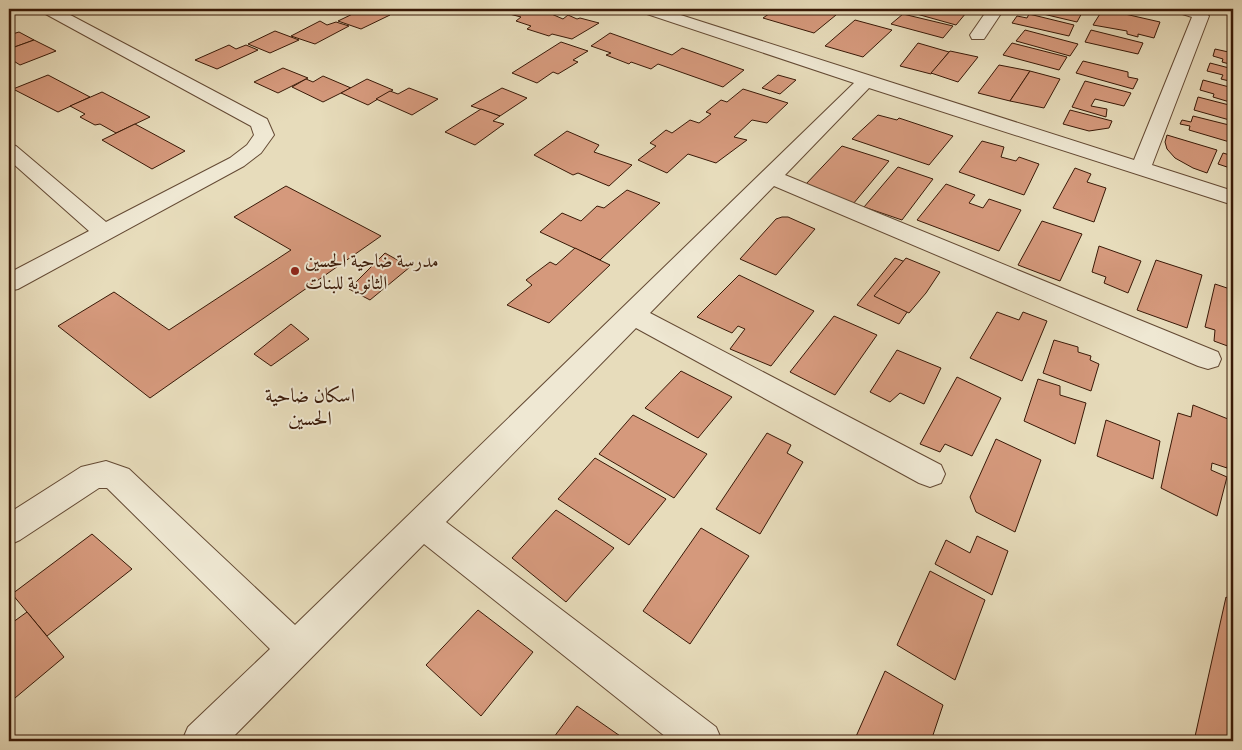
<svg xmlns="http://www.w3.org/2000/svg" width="1242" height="750" font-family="'Gentium Book Plus',Amiri,serif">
	<rect width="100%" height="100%" fill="#e7dcbb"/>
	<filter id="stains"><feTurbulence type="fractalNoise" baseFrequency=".004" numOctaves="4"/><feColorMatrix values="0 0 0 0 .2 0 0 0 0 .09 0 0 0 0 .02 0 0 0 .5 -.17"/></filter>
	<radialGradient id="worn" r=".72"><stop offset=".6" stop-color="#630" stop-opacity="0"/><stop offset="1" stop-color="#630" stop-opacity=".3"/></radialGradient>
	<!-- building -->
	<g fill="#d5997c" stroke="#391907">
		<path d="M 363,9 L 370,9 L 390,15 L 361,29 L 338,21 Z"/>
		<path d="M 490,9 L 540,9 L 563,19 L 568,15 L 577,19 L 580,18 L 599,23 L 572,39 L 552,34 L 549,36 L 527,29 L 531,26 L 516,21 L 521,17 Z"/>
		<path d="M 776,9 L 814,9 L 836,15 L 814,33 L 763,18 Z"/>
		<path d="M 908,9 L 949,9 L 966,13 L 956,25 L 906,11 Z"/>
		<path d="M 1022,9 L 1084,9 L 1077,22 Z"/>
		<path d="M 1103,9 L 1160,22 L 1154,38 L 1138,34 L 1138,37 L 1127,34 L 1127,31 L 1093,25 Z"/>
		<path d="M 903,14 L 953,26 L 943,38 L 891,24 Z"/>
		<path d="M 1029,14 L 1074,25 L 1069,36 L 1012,23 L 1017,16 L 1027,18 Z"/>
		<path d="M 855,20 L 892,30 L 863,57 L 825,46 Z"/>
		<path d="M 320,21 L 327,25 L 336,22 L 349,26 L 315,44 L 291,36 Z"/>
		<path d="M 1025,30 L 1078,44 L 1070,56 L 1016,41 Z"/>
		<path d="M 1091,30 L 1143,43 L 1138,54 L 1085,42 Z"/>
		<path d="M 275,31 L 299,40 L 270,53 L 248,44 Z"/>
		<path d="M 19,32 L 34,40 L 9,49 L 9,35 Z"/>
		<path d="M 610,33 L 672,55 L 682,48 L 744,70 L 723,87 L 658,64 L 651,69 L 631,62 L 629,64 L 606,55 L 611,53 L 591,46 Z"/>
		<path d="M 34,40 L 56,51 L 20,65 L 9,58 L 9,49 Z"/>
		<path d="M 561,42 L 588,51 L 573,60 L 578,62 L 558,74 L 553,72 L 537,83 L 512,73 Z"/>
		<path d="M 918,43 L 949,52 L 931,74 L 900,66 Z"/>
		<path d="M 1012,43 L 1067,57 L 1059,70 L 1003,55 Z"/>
		<path d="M 229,45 L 236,49 L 246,45 L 258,50 L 217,69 L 195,60 Z"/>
		<path d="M 1215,49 L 1233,53 L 1233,65 L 1222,62 L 1223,59 L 1213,56 Z"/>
		<path d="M 950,51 L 978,57 L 958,82 L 931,73 Z"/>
		<path d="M 1083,61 L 1128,72 L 1128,77 L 1138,79 L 1133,89 L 1076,73 Z"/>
		<path d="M 1210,63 L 1233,69 L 1233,82 L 1221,79 L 1223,75 L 1207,71 Z"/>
		<path d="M 999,65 L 1030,71 L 1010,101 L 978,93 Z"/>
		<path d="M 283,68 L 308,78 L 278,93 L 254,82 Z"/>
		<path d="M 1030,71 L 1060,79 L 1044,108 L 1010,101 Z"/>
		<path d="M 48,75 L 90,97 L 58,112 L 13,89 Z"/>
		<path d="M 778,75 L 796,80 L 780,94 L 762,88 Z"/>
		<path d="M 323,76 L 351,88 L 323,102 L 292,87 L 306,79 L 313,82 Z"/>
		<path d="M 367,79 L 393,90 L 368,105 L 341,93 Z"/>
		<path d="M 1203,80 L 1233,88 L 1233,103 L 1213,97 L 1214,94 L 1200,90 Z"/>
		<path d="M 1085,81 L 1131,93 L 1124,106 L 1095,99 L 1091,106 L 1107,109 L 1106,117 L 1072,107 Z"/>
		<path d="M 409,88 L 438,99 L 412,115 L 376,99 L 390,91 L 398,94 Z"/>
		<path d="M 502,88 L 527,98 L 500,116 L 471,106 Z"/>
		<path d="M 743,89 L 788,103 L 767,123 L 752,120 L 734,137 L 747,140 L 716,163 L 688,154 L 667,173 L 638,160 L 656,146 L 650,143 L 666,130 L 672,133 L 690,120 L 699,123 L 711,114 L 706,112 L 721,100 L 727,102 Z"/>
		<path d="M 102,92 L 150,117 L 116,133 L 100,124 L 95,125 L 80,117 L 85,114 L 70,106 Z"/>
		<path d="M 1198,97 L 1233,106 L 1233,121 L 1194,110 Z"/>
		<path d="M 481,109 L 500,116 L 493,121 L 504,124 L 475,145 L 445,132 Z"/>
		<path d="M 1070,110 L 1112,121 L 1109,128 L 1089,131 L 1063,124 Z"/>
		<path d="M 878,115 L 897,120 L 899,118 L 953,136 L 929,165 L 852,139 Z"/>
		<path d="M 1193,116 L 1233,126 L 1233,143 L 1189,130 L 1190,126 L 1180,124 L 1182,120 L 1191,122 Z"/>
		<path d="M 135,124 L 185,151 L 152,169 L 102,140 Z"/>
		<path d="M 567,131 L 599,145 L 594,152 L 632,165 L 609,186 L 578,173 L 573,175 L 534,155 Z"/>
		<path d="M 1167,135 L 1217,150 L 1207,173 L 1193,168 L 1175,158 L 1167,149 L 1165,142 Z"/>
		<path d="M 982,141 L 1004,147 L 1001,157 L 1016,161 L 1019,157 L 1039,164 L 1024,195 L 959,172 Z"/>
		<path d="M 842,146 L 889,161 L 853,204 L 805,185 Z"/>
		<path d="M 1223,153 L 1233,156 L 1233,169 L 1218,164 Z"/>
		<path d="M 898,167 L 933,179 L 902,220 L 864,207 Z"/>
		<path d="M 1075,168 L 1091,174 L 1087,182 L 1106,188 L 1094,222 L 1053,208 Z"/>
		<path d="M 946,184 L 975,195 L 969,203 L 983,208 L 989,199 L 1021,210 L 999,251 L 917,220 Z"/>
		<path d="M 286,186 L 381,236 L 150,398 L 58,326 L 114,292 L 169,330 L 291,250 L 234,217 Z"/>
		<path d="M 627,190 L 660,203 L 600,260 L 540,232 L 562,213 L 581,221 L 597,206 L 604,208 Z"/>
		<path d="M 782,217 L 788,217 L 815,229 L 776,275 L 740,259 L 776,219 Z"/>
		<path d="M 1042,221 L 1082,234 L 1060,281 L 1018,265 Z"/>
		<path d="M 1099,246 L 1141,261 L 1128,293 L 1104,283 L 1106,277 L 1092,272 Z"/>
		<path d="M 575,248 L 610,265 L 549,323 L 507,305 L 532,285 L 526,280 L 550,262 L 556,265 Z"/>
		<path d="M 385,253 L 410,267 L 370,300 L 349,289 Z"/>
		<path d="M 895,258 L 934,273 L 899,324 L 857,305 Z"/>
		<path d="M 906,258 L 940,272 L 926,293 L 909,313 L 874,296 Z"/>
		<path d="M 1156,260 L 1202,275 L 1187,328 L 1137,310 Z"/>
		<path d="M 739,275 L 814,311 L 771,366 L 730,349 L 745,329 L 738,326 L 732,333 L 697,317 Z"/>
		<path d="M 1215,284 L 1233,290 L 1233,348 L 1214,341 L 1215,330 L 1205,327 Z"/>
		<path d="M 997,312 L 1019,320 L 1023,312 L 1047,321 L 1022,381 L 970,358 Z"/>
		<path d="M 834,316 L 877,335 L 835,395 L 790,372 Z"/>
		<path d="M 291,324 L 309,339 L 271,366 L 254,354 Z"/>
		<path d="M 1054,340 L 1078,347 L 1078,352 L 1091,356 L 1090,360 L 1099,364 L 1091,391 L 1043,373 Z"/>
		<path d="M 897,350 L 941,368 L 924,404 L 900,393 L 890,402 L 870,392 Z"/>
		<path d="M 681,371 L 732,397 L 698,438 L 645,408 Z"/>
		<path d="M 957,377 L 1001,398 L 972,456 L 945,444 L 940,452 L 920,444 Z"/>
		<path d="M 1038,379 L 1060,386 L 1060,395 L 1086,403 L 1075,444 L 1024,421 Z"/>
		<path d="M 1193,405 L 1233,421 L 1233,438 L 1227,468 L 1212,463 L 1211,470 L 1227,477 L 1217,516 L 1161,488 L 1178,413 L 1191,417 Z"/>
		<path d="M 633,415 L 707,454 L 674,498 L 599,454 Z"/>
		<path d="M 1106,420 L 1160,441 L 1153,479 L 1097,456 Z"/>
		<path d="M 767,433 L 791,445 L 787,453 L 803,462 L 760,534 L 716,509 Z"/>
		<path d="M 996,439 L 1041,460 L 1015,532 L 976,512 L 970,497 Z"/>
		<path d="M 595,458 L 666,499 L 629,545 L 558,499 Z"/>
		<path d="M 556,510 L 614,548 L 566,602 L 512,558 Z"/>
		<path d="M 701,528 L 749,556 L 690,644 L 643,611 Z"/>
		<path d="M 92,534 L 132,569 L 47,636 L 12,594 Z"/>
		<path d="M 977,536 L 1008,551 L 992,595 L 935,564 L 946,540 L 970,553 Z"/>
		<path d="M 930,571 L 985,600 L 955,680 L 897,645 Z"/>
		<path d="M 1226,597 L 1233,601 L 1233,741 L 1194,741 Z"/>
		<path d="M 478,610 L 533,652 L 481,716 L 426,665 Z"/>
		<path d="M 27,612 L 64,657 L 9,703 L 9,625 Z"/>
		<path d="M 885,671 L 943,705 L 931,741 L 854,741 Z"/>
		<path d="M 577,706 L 623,738 L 621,741 L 551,741 Z"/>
	</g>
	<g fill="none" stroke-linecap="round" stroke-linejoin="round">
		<!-- street casing -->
		<g stroke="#644a34" stroke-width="2">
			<g id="street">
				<path d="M 40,9 L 59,9 L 267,119 L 274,135 L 261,153 L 244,166 L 18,289 L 9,291 L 9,273 L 89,231 L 9,160 L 9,144 L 16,146 L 106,222 L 230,158 L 247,145 L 254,135 L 251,126 L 42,12 Z"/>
				<path d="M 639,9 L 662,9 L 1134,160 L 1192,17 L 1176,12 L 1174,9 L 1201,9 L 1209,16 L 1152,165 L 1233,191 L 1233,205 L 869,88 L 785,175 L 1218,352 L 1221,359 L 1218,366 L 1208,369 L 1198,366 L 774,186 L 650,313 L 941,465 L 945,474 L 941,483 L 930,487 L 919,483 L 636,328 L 446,522 L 716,727 L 722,741 L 671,741 L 424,544 L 229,741 L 182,741 L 188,727 L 270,649 L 107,488 L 99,488 L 20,540 L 9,545 L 9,513 L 81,467 L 106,461 L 129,469 L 295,625 L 854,83 L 641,12 Z"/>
				<path d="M 988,9 L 1004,9 L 984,39 L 972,39 L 970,35 Z"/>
			</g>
		</g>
		<!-- street -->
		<use href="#street" fill="#efe8d3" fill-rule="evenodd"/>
	</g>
	<!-- markers -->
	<circle fill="#8f2418" stroke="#efe8d3" stroke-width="2" cx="295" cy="271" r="5"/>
	<g text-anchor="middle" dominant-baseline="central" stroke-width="4" stroke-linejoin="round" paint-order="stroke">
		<!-- poi labels -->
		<g font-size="19" fill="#391907" stroke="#efe8d3" text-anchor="start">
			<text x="305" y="260">مدرسة ضاحية الحسين<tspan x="305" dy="22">الثانوية للبنات</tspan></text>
		</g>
		<!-- neighbourhood labels -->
		<g font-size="20" fill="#391907" stroke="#efe8d3">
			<text x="310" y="394">اسكان ضاحية<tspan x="310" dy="23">الحسين</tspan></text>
		</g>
	</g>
	<!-- margin -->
	<rect width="1242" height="750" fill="none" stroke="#e7dcbb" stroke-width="30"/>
	<rect x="10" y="10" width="1222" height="730" fill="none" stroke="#391907" stroke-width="2.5"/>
	<rect x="15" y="15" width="1212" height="720" fill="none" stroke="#391907"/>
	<rect width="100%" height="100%" filter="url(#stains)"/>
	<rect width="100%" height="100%" fill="url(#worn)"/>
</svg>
